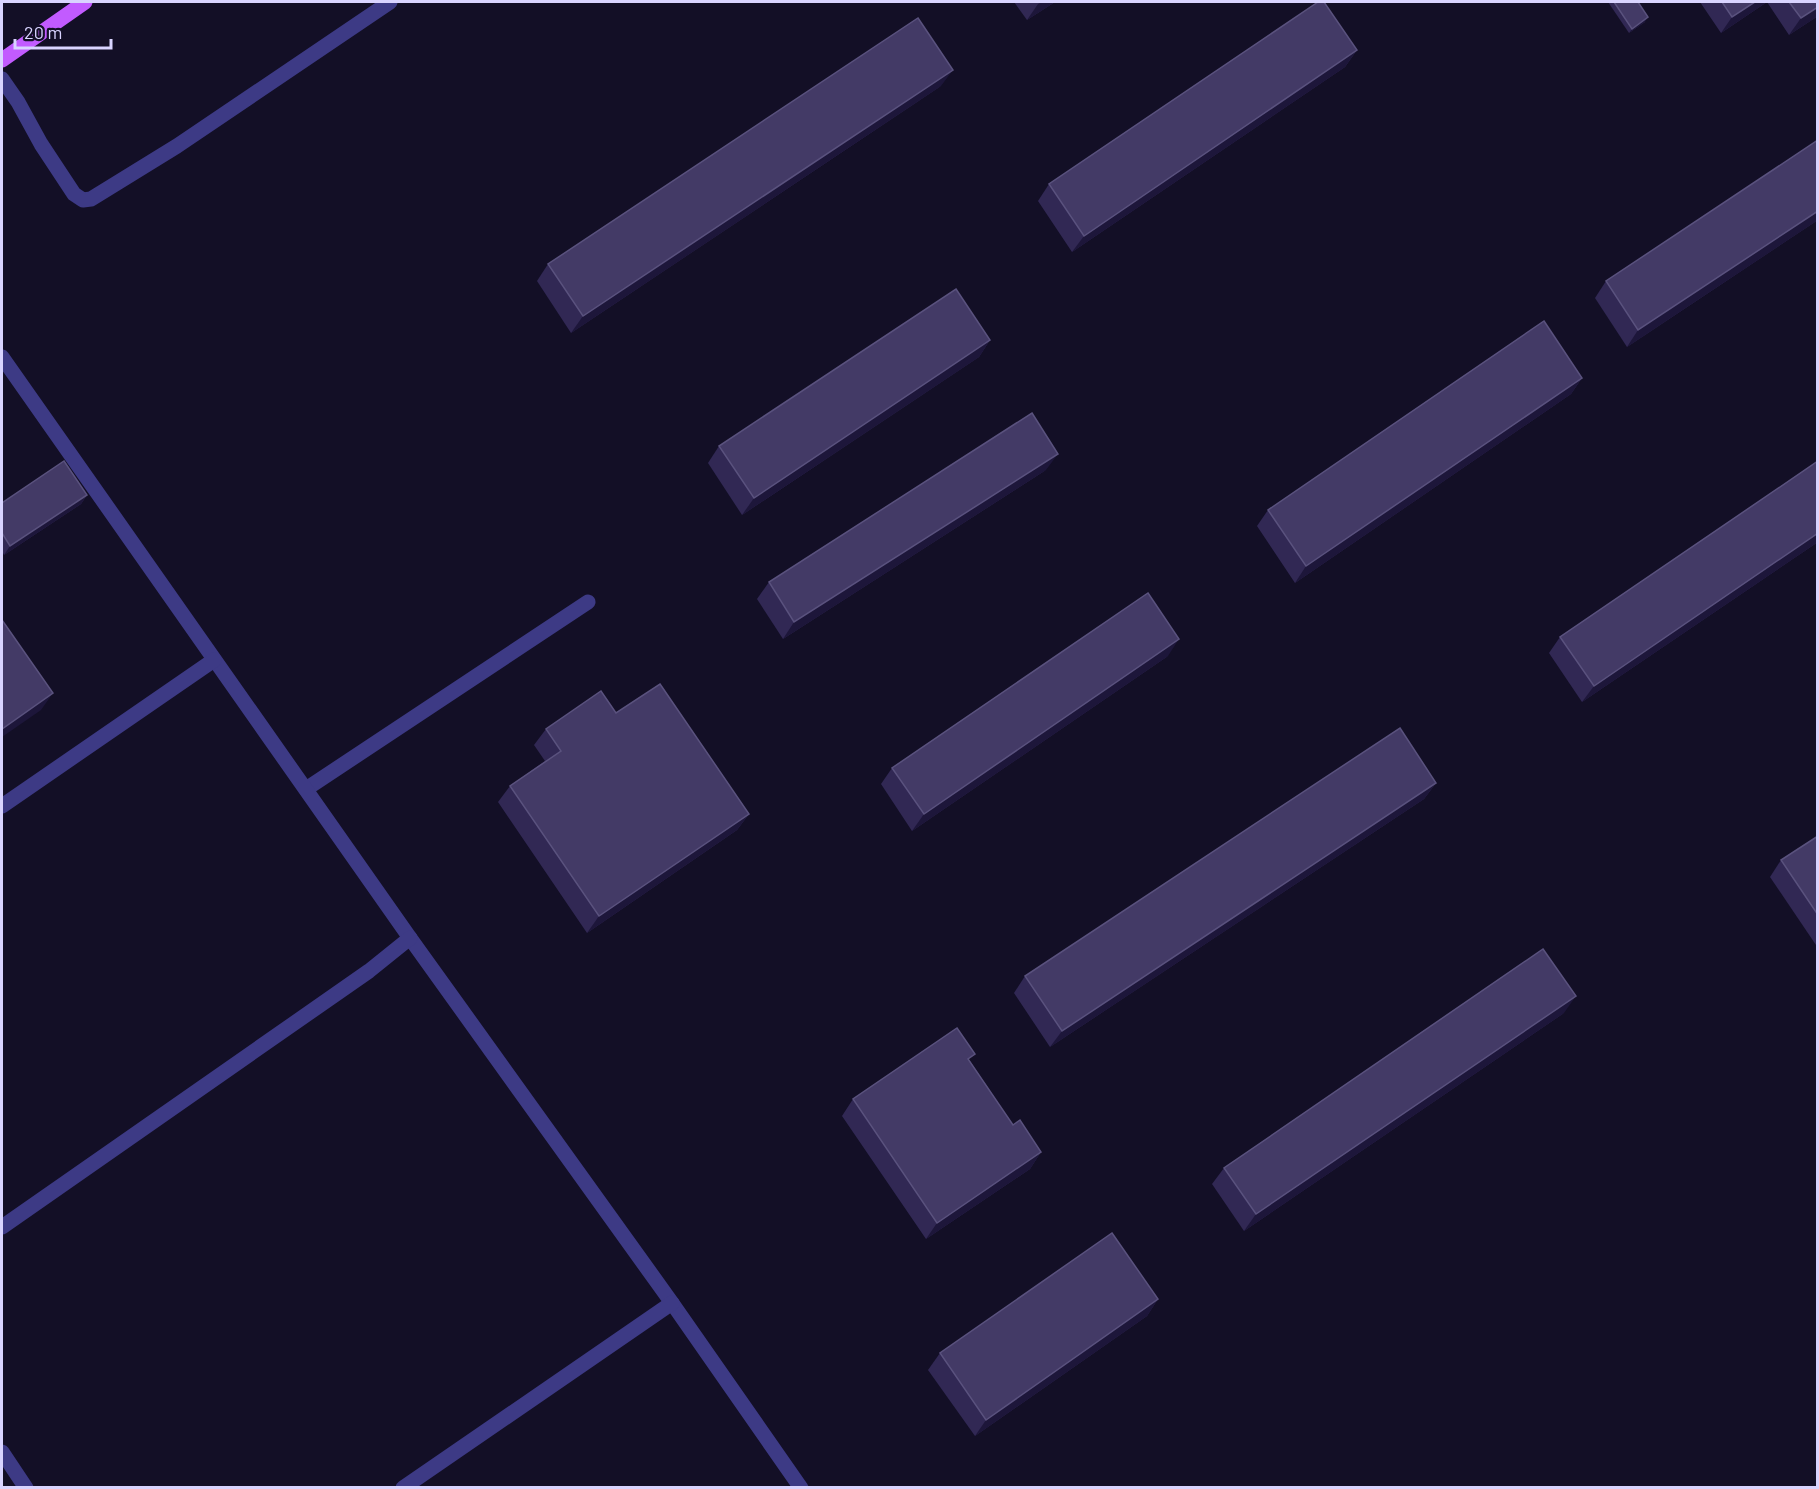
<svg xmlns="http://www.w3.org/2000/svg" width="1819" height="1489" font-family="Barlow,sans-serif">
	<rect width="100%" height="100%" fill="#130f26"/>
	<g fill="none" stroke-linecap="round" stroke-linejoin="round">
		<!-- service -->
		<g stroke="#3d3a85" stroke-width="15">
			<path d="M 2,79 L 18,102 L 41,144 L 74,194 L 83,200 L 91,199 L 177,146 L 390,2"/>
			<path d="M 306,789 L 588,602"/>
		</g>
		<!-- minor -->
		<g stroke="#3d3a85" stroke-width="15">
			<path d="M 2,357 L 410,938 L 672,1303 L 801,1488"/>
			<path d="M 2,806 L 214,660"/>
			<path d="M 2,1227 L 369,971 L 410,938"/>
			<path d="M 2,1452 L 26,1488"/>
			<path d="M 403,1488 L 672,1303"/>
		</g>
		<!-- primary -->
		<path stroke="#c25bff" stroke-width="15" d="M 2,60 L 85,2"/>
	</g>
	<!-- wall -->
	<g fill="#312854">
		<path d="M 1014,2 L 1055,2 L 1027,20 Z"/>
		<path d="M 1608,2 L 1638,2 L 1645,22 L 1629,33 Z"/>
		<path d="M 1700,2 L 1818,2 L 1818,16 L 1789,35 L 1767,2 L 1721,33 Z"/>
		<path d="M 1357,50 L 1345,67 L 1072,252 L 1038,201 L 1049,184 Z"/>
		<path d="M 941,86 L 571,333 L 537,281 L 548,264 Z"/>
		<path d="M 1818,140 L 1818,220 L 1627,347 L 1595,298 L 1606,281 Z"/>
		<path d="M 990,340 L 979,357 L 742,515 L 708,463 L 719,446 Z"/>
		<path d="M 1582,378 L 1571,394 L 1295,583 L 1257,526 L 1268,510 Z"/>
		<path d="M 1818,461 L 1818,542 L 1582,702 L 1549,653 L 1560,637 Z"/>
		<path d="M 1046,470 L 783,639 L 757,599 L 769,582 Z"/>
		<path d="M 87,495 L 81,504 L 4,555 L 2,551 L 2,503 Z"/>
		<path d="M 1168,656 L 912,831 L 881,784 L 892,768 Z"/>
		<path d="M 616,713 L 749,814 L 737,830 L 587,933 L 498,802 L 510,786 L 545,761 L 534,745 L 546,729 Z"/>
		<path d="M 1436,783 L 1424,799 L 1050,1047 L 1014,993 L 1025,976 Z"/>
		<path d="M 1818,836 L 1818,948 L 1770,877 L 1781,860 Z"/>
		<path d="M 1564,1013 L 1244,1231 L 1212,1184 L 1224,1168 Z"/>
		<path d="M 970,1061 L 1013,1125 L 1041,1152 L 1030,1169 L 926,1239 L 842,1116 L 853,1099 Z"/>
		<path d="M 1158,1299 L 1147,1316 L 975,1436 L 928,1370 L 940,1353 Z"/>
	</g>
	<!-- shaded-wall -->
	<g fill="#1d163a">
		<path d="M 1042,2 L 1055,2 L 1027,20 L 1038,4 Z"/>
		<path d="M 1755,2 L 1767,2 L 1721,33 L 1732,17 Z"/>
		<path d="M 1818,7 L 1818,16 L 1789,35 L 1801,18 Z"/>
		<path d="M 1648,17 L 1645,22 L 1629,33 L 1632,29 Z"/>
		<path d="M 1357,50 L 1345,67 L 1072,252 L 1084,236 Z"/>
		<path d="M 953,70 L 941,86 L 571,333 L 583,316 Z"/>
		<path d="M 1818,211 L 1818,220 L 1627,347 L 1638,330 Z"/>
		<path d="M 990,340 L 979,357 L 742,515 L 754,498 Z"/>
		<path d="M 1582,378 L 1571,394 L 1295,583 L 1306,566 Z"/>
		<path d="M 1058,454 L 1046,470 L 783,639 L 794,622 Z"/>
		<path d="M 87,495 L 81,504 L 4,555 L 10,546 Z"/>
		<path d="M 1818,533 L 1818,542 L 1582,702 L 1594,686 Z"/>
		<path d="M 1179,639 L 1168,656 L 912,831 L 924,814 Z"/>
		<path d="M 53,693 L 41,710 L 2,737 L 2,729 Z"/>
		<path d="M 1436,783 L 1424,799 L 1050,1047 L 1062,1031 Z"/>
		<path d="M 749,814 L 737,830 L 587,933 L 599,916 Z"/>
		<path d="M 1576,996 L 1564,1013 L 1244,1231 L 1256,1214 Z"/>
		<path d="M 1041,1152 L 1030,1169 L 926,1239 L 937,1223 Z"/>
		<path d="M 1158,1299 L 1147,1316 L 975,1436 L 986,1420 Z"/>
	</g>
	<!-- building -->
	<g fill="#433a66" stroke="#5a527e" stroke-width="1.5">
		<path d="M 1318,2 L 1324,2 L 1357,50 L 1084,236 L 1049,184 Z"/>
		<path d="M 1614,2 L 1638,2 L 1648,17 L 1632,29 Z"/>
		<path d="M 1722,2 L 1755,2 L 1732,17 Z"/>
		<path d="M 1789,2 L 1818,2 L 1818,7 L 1801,18 Z"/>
		<path d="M 918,18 L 953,70 L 583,316 L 548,264 Z"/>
		<path d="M 1818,140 L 1818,211 L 1638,330 L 1606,281 Z"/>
		<path d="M 956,289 L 990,340 L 754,498 L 719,446 Z"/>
		<path d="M 1544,321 L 1582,378 L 1306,566 L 1268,510 Z"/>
		<path d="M 1032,413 L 1058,454 L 794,622 L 769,582 Z"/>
		<path d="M 64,461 L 87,495 L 10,546 L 2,533 L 2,503 Z"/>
		<path d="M 1818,461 L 1818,533 L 1594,686 L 1560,637 Z"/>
		<path d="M 1148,593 L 1179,639 L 924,814 L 892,768 Z"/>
		<path d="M 2,620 L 53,693 L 2,729 Z"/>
		<path d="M 660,684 L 749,814 L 599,916 L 510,786 L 561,751 L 546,729 L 601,691 L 616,713 Z"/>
		<path d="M 1400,728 L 1436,783 L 1062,1031 L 1025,976 Z"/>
		<path d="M 1818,836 L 1818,915 L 1781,860 Z"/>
		<path d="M 1543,949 L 1576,996 L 1256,1214 L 1224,1168 Z"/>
		<path d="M 957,1028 L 975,1054 L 968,1059 L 1013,1125 L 1020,1120 L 1041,1152 L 937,1223 L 853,1099 Z"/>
		<path d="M 1112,1233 L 1158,1299 L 986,1420 L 940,1353 Z"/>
	</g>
	<!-- border -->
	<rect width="1819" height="1489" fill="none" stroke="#d9d4ff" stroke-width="6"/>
	<!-- scale -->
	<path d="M15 39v9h96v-9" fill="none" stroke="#d9d4ff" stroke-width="3"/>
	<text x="24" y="39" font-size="18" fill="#d9d4ff" stroke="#130f26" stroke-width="4.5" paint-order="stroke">20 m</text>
</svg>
